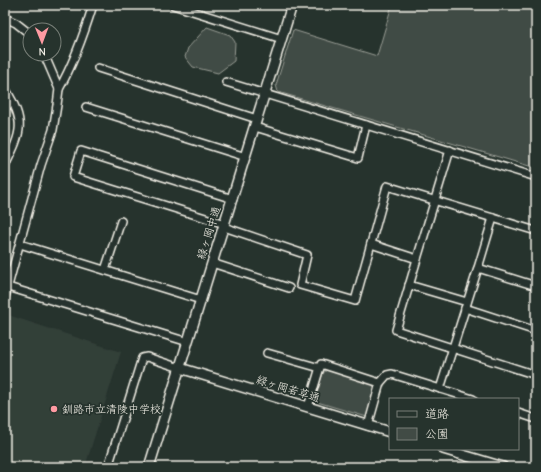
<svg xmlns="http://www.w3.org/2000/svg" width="541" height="472" font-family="'Comic Neue','Klee One',sans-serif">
	<rect width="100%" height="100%" fill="#26332d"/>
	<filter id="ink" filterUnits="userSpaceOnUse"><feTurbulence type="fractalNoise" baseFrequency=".025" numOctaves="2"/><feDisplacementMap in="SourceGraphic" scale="8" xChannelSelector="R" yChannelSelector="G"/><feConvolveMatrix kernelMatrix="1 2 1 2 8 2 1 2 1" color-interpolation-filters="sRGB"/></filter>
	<g filter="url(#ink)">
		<!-- built -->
		<path fill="#333f39" d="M 5,314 L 121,352 L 85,467 L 5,467 Z"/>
		<!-- green -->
		<g fill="#414b45" stroke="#9a9e96">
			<path d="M 392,5 L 536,5 L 536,168 L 278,92 L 276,85 L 293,30 L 377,56 Z"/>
			<path d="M 207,27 L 230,35 L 235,42 L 234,61 L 218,73 L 193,67 L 185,57 L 188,48 Z"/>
			<path d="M 327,370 L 372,383 L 375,389 L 367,417 L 314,401 L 323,373 Z"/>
		</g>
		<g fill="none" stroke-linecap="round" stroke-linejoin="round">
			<!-- minor casing -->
			<g stroke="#f4f1e8" stroke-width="10">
				<g id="minor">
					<path d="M 173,5 L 282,39"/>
					<path d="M 5,18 L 16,23 L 30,34"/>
					<path d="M 98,68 L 257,119"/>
					<path d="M 226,82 L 536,177"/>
					<path d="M 5,88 C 26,123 22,131 5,166"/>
					<path d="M 59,89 C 74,63 84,34 93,5"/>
					<path d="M 86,107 L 246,157"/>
					<path d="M 5,108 L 12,101"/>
					<path d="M 255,127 L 358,158 L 366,125"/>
					<path d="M 225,224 L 73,177 L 81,151 L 233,199"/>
					<path d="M 224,227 L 307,255 L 300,285 L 355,301 L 387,186 L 536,231"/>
					<path d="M 20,244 L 201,300"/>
					<path d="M 371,244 L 417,259 L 450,150"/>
					<path d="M 417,259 L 396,330 L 536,375"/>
					<path d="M 212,263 L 289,288"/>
					<path d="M 478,268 L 493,218"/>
					<path d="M 105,270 L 121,221"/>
					<path d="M 409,285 L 467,302"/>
					<path d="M 8,287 L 188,342"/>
					<path d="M 5,297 L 41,165 L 53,130 L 57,105 L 59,89 L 44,54"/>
					<path d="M 465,308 L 536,331"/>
					<path d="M 267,353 L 320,368"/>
					<path d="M 440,389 L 478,268 L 536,286"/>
					<path d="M 308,407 L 321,364 L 380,383"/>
					<path d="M 518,413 L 536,419"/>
					<path d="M 368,426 L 380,383 L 387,375 L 392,374 L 473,399"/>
					<path d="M 108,467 L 142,358 L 147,357 L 180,368"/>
				</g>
			</g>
			<!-- tertiary casing -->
			<g stroke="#f4f1e8" stroke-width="12">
				<g id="tertiary">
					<path d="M 180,368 L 390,432"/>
					<path d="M 443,449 L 503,467"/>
					<path d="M 149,467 L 292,5"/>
				</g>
			</g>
			<!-- minor -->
			<use href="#minor" stroke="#26332d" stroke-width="7"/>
			<!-- tertiary -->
			<use href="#tertiary" stroke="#26332d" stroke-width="9"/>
		</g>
	</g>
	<!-- markers -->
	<circle fill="#ff9aa2" stroke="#26332d" stroke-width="1.5" cx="54" cy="409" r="4"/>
	<g text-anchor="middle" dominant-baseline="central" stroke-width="3.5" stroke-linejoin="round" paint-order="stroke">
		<!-- street labels -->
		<g font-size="11" fill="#f4f1e8" stroke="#26332d">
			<text transform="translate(209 233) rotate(-73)">緑ヶ岡中通</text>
			<text transform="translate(288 389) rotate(17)">緑ヶ岡若草通</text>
		</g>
		<!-- poi labels -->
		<g font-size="11" fill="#f4f1e8" stroke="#26332d" text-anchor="start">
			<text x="62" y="409">釧路市立清陵中学校</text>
		</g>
	</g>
	<!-- margin -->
	<rect width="541" height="472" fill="none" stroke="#26332d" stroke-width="20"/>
	<rect x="10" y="10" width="521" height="452" fill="none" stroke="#f4f1e8" stroke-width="1.5" filter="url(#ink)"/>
	<!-- legend -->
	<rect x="389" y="398" width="130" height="52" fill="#26332d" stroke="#787f78"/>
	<rect x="397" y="411" width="20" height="6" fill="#26332d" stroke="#787f78"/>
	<text x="425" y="418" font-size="12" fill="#f4f1e8">道路</text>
	<rect x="397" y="428" width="20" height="12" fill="#414b45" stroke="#787f78"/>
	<text x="425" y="438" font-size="12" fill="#f4f1e8">公園</text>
	<!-- north arrow -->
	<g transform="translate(42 42) rotate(179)"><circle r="19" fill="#26332d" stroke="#787f78"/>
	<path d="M0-3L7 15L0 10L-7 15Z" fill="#ff9aa2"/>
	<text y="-6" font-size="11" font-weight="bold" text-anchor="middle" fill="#f4f1e8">N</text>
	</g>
</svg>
